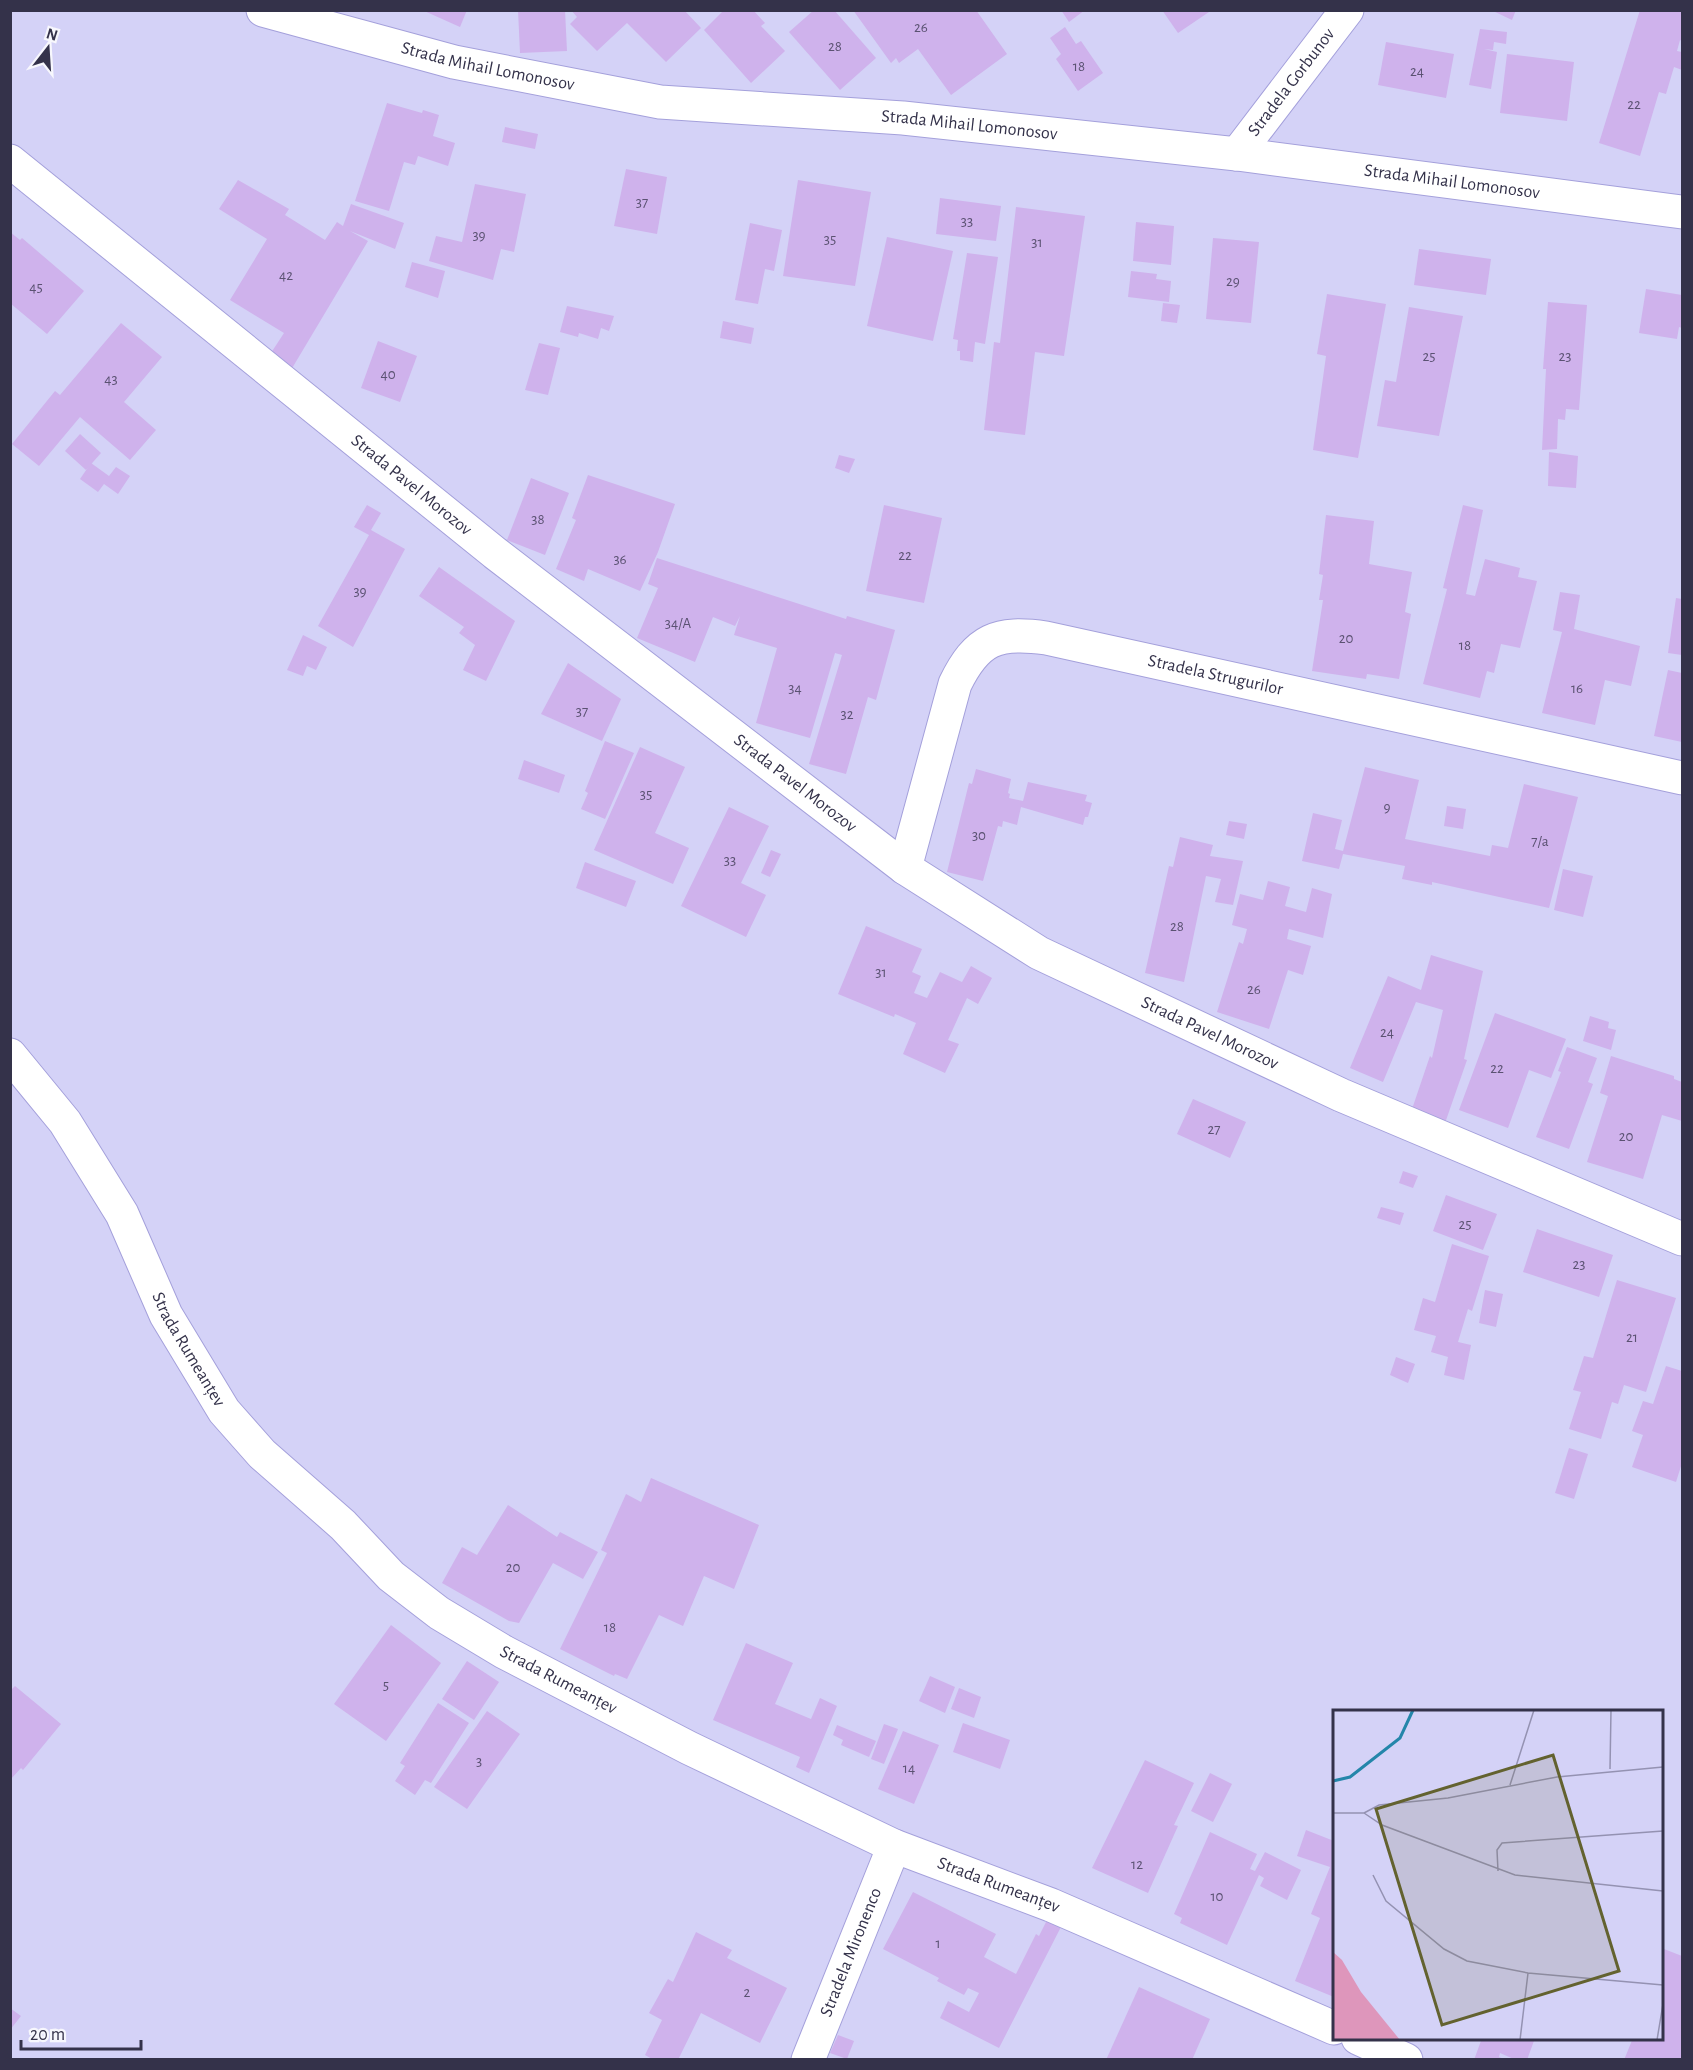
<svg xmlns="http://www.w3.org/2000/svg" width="1693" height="2070" font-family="'Alegreya Sans',sans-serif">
	<rect width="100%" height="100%" fill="#d4d2f7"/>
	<!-- building -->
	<g fill="#cfb2ec">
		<path d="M 422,10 L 467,10 L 460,27 Z"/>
		<path d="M 518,10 L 565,10 L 567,51 L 520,53 Z"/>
		<path d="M 571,10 L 684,10 L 701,28 L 666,62 L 627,23 L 597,51 L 570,24 L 577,17 Z"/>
		<path d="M 724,10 L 753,10 L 765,23 L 761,26 L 785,51 L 751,83 L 704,30 Z"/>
		<path d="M 814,10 L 834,10 L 876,58 L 840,90 L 789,32 Z"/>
		<path d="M 853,10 L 976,10 L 1007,54 L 951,95 L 918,49 L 899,63 L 896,58 L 891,63 Z"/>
		<path d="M 1061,10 L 1085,10 L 1069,22 Z"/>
		<path d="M 1162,10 L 1208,10 L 1209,12 L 1178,33 Z"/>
		<path d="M 1491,10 L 1516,10 L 1512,20 Z"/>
		<path d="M 1640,10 L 1677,10 L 1682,13 L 1682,41 L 1680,40 L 1677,51 L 1682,52 L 1682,70 L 1674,67 L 1666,94 L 1659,92 L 1640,156 L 1599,143 Z"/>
		<path d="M 1065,27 L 1076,44 L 1081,41 L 1103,73 L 1078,91 L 1056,59 L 1061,54 L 1050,38 Z"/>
		<path d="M 1480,29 L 1507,32 L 1506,44 L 1494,42 L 1493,50 L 1484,49 L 1497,52 L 1491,89 L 1469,85 Z"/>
		<path d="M 1386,42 L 1454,54 L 1446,98 L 1378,85 Z"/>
		<path d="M 1507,54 L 1574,62 L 1567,121 L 1500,113 Z"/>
		<path d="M 387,103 L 422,113 L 423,110 L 439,115 L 433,136 L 455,143 L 448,166 L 418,156 L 415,165 L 404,162 L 389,211 L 355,201 Z"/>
		<path d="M 505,127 L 538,134 L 535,149 L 502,142 Z"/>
		<path d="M 626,169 L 667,177 L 657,234 L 614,226 Z"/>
		<path d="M 238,180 L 289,209 L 285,215 L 325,240 L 337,222 L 343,226 L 351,204 L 404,223 L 395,249 L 350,231 L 368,241 L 291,370 L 269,356 L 284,333 L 230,300 L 267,239 L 219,209 Z"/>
		<path d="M 798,180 L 871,192 L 855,286 L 783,276 Z"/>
		<path d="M 475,184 L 526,194 L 514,252 L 501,249 L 493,280 L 429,261 L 436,236 L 462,242 Z"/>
		<path d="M 940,198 L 1001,206 L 996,241 L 936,234 Z"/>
		<path d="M 1016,207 L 1085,216 L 1064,356 L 1035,352 L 1025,435 L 984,430 L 994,342 L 1000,343 Z"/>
		<path d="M 1136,222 L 1174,226 L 1171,265 L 1133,261 Z"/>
		<path d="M 750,223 L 782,230 L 774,271 L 765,269 L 758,304 L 735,300 Z"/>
		<path d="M 10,232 L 20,240 L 22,238 L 84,291 L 47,334 L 10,303 Z"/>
		<path d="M 887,237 L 953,251 L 933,341 L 867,326 Z"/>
		<path d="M 1213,238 L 1259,242 L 1251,323 L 1206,319 Z"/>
		<path d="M 1419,249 L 1491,259 L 1486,295 L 1414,285 Z"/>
		<path d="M 967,253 L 998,257 L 985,344 L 975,342 L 973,362 L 960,360 L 960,351 L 957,351 L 958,340 L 953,339 Z"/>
		<path d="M 412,262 L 445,271 L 438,298 L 405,287 Z"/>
		<path d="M 1131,271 L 1157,274 L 1156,279 L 1171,281 L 1169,302 L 1128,297 Z"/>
		<path d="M 1646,289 L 1682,295 L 1682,328 L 1679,327 L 1677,339 L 1639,333 Z"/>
		<path d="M 1327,294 L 1386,304 L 1358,458 L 1313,450 L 1326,356 L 1317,354 Z"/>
		<path d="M 1548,302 L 1587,305 L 1579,410 L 1566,409 L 1565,420 L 1558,419 L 1557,449 L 1542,450 L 1546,369 L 1543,369 Z"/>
		<path d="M 1163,303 L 1180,305 L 1177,323 L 1161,321 Z"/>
		<path d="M 567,306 L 614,316 L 609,331 L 601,328 L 598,339 L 579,333 L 578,337 L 560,332 Z"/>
		<path d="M 1409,307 L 1463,316 L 1439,436 L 1377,426 L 1385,380 L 1396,382 Z"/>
		<path d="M 723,321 L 754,328 L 751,344 L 720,338 Z"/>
		<path d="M 121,323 L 162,357 L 124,402 L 156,430 L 130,460 L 80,417 L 39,466 L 12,444 L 55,391 L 60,395 Z"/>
		<path d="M 378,341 L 417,356 L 400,402 L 361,388 Z"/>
		<path d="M 539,343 L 560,348 L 548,395 L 525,390 Z"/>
		<path d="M 80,434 L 101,453 L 86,470 L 65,451 Z"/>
		<path d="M 1549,452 L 1578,456 L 1576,488 L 1548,486 Z"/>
		<path d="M 839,455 L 855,459 L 849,473 L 835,468 Z"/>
		<path d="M 91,463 L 109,476 L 116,467 L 130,476 L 118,494 L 104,484 L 98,492 L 80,479 Z"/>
		<path d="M 588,475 L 675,504 L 658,552 L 640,591 L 588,569 L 584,581 L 556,569 L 576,520 L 572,518 Z"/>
		<path d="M 531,478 L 569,493 L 545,555 L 507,540 Z"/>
		<path d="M 367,505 L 381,513 L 371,530 L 405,549 L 353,647 L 318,626 L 369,535 L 354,527 Z"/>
		<path d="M 884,505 L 942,518 L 924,603 L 866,591 Z"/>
		<path d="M 1463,505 L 1483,510 L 1466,594 L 1475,596 L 1485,559 L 1520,568 L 1518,577 L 1537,581 L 1520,648 L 1501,644 L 1494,673 L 1487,671 L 1480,698 L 1423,684 L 1447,589 L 1443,588 Z"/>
		<path d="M 1326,515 L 1374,521 L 1369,564 L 1412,572 L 1405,612 L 1411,614 L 1399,679 L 1367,674 L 1366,679 L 1312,671 L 1323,600 L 1319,600 L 1323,575 L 1319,574 Z"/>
		<path d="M 657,558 L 846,619 L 847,616 L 895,630 L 876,700 L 868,697 L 846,774 L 809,764 L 842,655 L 835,653 L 810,738 L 756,723 L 777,648 L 734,635 L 740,616 L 735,626 L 713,617 L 695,662 L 637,638 L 658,588 L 648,584 Z"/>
		<path d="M 439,567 L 515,621 L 486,681 L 463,670 L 475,645 L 459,633 L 464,627 L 419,596 Z"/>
		<path d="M 1560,592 L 1580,595 L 1574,629 L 1640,646 L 1631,686 L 1605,680 L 1595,725 L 1542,713 L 1562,632 L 1553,630 Z"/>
		<path d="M 1676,598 L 1682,599 L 1682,655 L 1668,653 Z"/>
		<path d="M 303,635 L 327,647 L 316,670 L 307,666 L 303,676 L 287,670 Z"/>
		<path d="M 568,663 L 621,699 L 602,741 L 541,714 Z"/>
		<path d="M 1668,670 L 1682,673 L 1682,742 L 1654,736 Z"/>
		<path d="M 605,741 L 634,753 L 605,819 L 581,809 L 588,793 L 585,791 Z"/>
		<path d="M 640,747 L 685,767 L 655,833 L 689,848 L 673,884 L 594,850 Z"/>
		<path d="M 524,760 L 565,775 L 559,793 L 518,779 Z"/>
		<path d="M 1365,767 L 1419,780 L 1405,839 L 1490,856 L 1492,845 L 1508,848 L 1524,784 L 1578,797 L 1549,908 L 1432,882 L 1432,885 L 1402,879 L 1405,866 L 1343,854 L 1339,869 L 1302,861 L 1313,813 L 1342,820 L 1335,849 L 1343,851 Z"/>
		<path d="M 976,769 L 1011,779 L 1008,793 L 1010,794 L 1009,798 L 1023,801 L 1028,782 L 1087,795 L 1085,801 L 1092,803 L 1088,817 L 1085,817 L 1083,825 L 1021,807 L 1017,825 L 1003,821 L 1002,827 L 998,826 L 983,881 L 947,872 L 969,783 L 972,784 Z"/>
		<path d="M 1447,806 L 1466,809 L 1463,829 L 1444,826 Z"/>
		<path d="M 729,807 L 769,826 L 741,883 L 766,895 L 746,937 L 681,906 Z"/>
		<path d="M 1229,821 L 1247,824 L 1244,839 L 1226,835 Z"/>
		<path d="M 1180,837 L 1213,845 L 1210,856 L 1243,861 L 1233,905 L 1215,902 L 1221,879 L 1206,876 L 1184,982 L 1145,973 L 1169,866 L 1173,867 Z"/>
		<path d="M 771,850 L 781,854 L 770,877 L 761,873 Z"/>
		<path d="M 585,862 L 636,881 L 626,907 L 576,888 Z"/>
		<path d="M 1563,869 L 1593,876 L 1583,917 L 1554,910 Z"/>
		<path d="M 1268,881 L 1290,887 L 1285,906 L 1306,912 L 1312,888 L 1332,894 L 1323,938 L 1289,929 L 1287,939 L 1311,946 L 1303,975 L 1288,970 L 1269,1029 L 1217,1012 L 1239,942 L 1243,944 L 1247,929 L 1232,925 L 1240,894 L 1263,900 Z"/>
		<path d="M 866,926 L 922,949 L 912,972 L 921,976 L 914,993 L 927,998 L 940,972 L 962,982 L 971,966 L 992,978 L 978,1004 L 967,998 L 948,1040 L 959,1044 L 945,1073 L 903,1054 L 916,1023 L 895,1014 L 894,1017 L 838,994 Z"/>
		<path d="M 1431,955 L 1483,971 L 1464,1059 L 1467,1060 L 1444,1126 L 1410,1115 L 1430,1056 L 1432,1058 L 1443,1010 L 1416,1002 L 1383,1082 L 1350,1068 L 1388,976 L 1421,990 Z"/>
		<path d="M 1495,1013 L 1566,1039 L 1551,1078 L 1529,1070 L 1508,1128 L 1459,1110 Z"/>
		<path d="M 1590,1016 L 1609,1022 L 1608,1028 L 1616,1030 L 1611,1050 L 1583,1041 Z"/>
		<path d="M 1567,1047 L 1597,1058 L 1588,1082 L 1593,1084 L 1569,1149 L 1536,1137 L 1561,1072 L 1558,1071 Z"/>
		<path d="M 1611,1056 L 1674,1076 L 1674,1079 L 1682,1082 L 1682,1121 L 1662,1115 L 1643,1179 L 1587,1162 L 1608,1096 L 1600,1093 Z"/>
		<path d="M 1193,1099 L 1246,1122 L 1230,1158 L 1177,1134 Z"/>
		<path d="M 1403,1171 L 1418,1176 L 1413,1188 L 1399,1183 Z"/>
		<path d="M 1446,1195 L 1497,1214 L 1483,1250 L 1433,1231 Z"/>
		<path d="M 1381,1207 L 1404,1213 L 1400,1225 L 1377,1218 Z"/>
		<path d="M 1537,1229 L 1613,1255 L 1599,1297 L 1523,1272 Z"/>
		<path d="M 1452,1244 L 1489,1256 L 1472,1311 L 1468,1309 L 1458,1342 L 1471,1345 L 1464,1380 L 1444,1375 L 1448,1357 L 1431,1352 L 1436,1336 L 1414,1330 L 1423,1298 L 1435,1302 Z"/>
		<path d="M 1617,1280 L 1676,1298 L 1646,1392 L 1624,1385 L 1618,1404 L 1612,1402 L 1601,1439 L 1569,1429 L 1581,1392 L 1573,1390 L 1584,1356 L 1593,1358 Z"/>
		<path d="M 1485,1290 L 1503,1294 L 1496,1327 L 1479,1323 Z"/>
		<path d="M 1396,1357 L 1415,1364 L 1408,1383 L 1390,1375 Z"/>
		<path d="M 1666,1366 L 1682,1371 L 1682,1463 L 1676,1482 L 1632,1467 L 1643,1435 L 1632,1431 L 1643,1401 L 1653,1404 Z"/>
		<path d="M 1569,1448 L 1588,1454 L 1574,1499 L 1555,1493 Z"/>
		<path d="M 651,1478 L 759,1525 L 734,1589 L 704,1576 L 683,1626 L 659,1615 L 627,1679 L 615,1674 L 614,1676 L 560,1649 L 607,1553 L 601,1550 L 626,1494 L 641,1502 Z"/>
		<path d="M 508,1505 L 557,1537 L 560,1532 L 598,1552 L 583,1579 L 553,1563 L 519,1623 L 509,1621 L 442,1583 L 462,1547 L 477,1555 Z"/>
		<path d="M 391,1625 L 441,1663 L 386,1741 L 334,1704 Z"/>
		<path d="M 746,1643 L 793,1663 L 775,1704 L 811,1719 L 820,1698 L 837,1706 L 809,1773 L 796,1767 L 800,1757 L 713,1720 Z"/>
		<path d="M 467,1661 L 499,1682 L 474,1720 L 442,1699 Z"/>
		<path d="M 930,1676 L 955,1687 L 945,1713 L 919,1701 Z"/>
		<path d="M 15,1686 L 61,1724 L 23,1770 L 21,1768 L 10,1780 L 10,1691 Z"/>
		<path d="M 959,1688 L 981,1697 L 974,1718 L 951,1709 Z"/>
		<path d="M 438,1703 L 469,1723 L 431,1783 L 425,1780 L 415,1795 L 395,1781 L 405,1766 L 400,1763 Z"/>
		<path d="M 487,1711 L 520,1734 L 467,1809 L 434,1787 Z"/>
		<path d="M 963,1723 L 1010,1740 L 1000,1769 L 953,1752 Z"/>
		<path d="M 884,1724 L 898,1729 L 884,1764 L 871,1759 Z"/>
		<path d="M 837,1725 L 876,1741 L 869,1757 L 841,1745 L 843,1740 L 833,1735 Z"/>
		<path d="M 903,1731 L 939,1745 L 914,1804 L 878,1789 Z"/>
		<path d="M 1145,1760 L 1194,1783 L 1174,1825 L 1178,1826 L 1148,1893 L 1092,1868 Z"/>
		<path d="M 1210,1773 L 1232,1784 L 1213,1822 L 1191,1811 Z"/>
		<path d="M 1306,1830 L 1334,1841 L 1334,1997 L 1295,1981 L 1320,1918 L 1311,1914 L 1330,1867 L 1297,1856 Z"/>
		<path d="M 1210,1832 L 1257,1854 L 1250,1869 L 1255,1871 L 1265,1852 L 1301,1870 L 1287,1900 L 1260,1886 L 1264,1878 L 1259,1875 L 1227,1945 L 1180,1923 L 1182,1918 L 1174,1914 Z"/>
		<path d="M 913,1892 L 996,1934 L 984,1957 L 1016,1974 L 1036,1934 L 1039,1936 L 1049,1916 L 1063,1923 L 999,2048 L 940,2018 L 948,2001 L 969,2012 L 979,1993 L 968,1988 L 964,1995 L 937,1981 L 939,1978 L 883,1949 Z"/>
		<path d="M 696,1932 L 732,1950 L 727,1958 L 787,1988 L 760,2043 L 701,2013 L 678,2060 L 654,2060 L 645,2055 L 662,2020 L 649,2013 L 668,1979 L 673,1982 Z"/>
		<path d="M 1664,1949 L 1682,1956 L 1682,2060 L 1624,2060 L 1633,2038 L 1662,2038 L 1662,1955 Z"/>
		<path d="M 1139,1987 L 1210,2019 L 1192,2060 L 1106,2060 Z"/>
		<path d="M 10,2008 L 21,2016 L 10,2030 Z"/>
		<path d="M 838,2035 L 854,2041 L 847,2059 L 830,2053 Z"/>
		<path d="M 1482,2038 L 1535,2038 L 1527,2060 L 1516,2060 L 1500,2053 L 1499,2057 L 1506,2060 L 1474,2060 Z"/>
	</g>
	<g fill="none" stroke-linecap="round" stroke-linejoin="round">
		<!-- street casing -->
		<g stroke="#a4a0db" stroke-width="35">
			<g id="street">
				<path id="s1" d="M 263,10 L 454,62 L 660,102 L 903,118 L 1237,154 L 1682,212"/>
				<path id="s2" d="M 1237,154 L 1347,10"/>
				<path id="s3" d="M 10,161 L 495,553 L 905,868 L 1039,953 L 1341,1095 L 1682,1239"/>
				<path id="s4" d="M 905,868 L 955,684 C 977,639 997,631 1046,638 L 1682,778"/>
				<path id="s5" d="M 10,1055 L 65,1122 L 122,1214 L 166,1315 L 224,1411 L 262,1454 L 343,1525 L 391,1576 L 439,1613 L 504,1652 L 689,1748 L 894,1846 L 1051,1905 L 1334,2028"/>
				<path d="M 1358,2038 L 1406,2060"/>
				<path id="s6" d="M 808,2060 L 894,1846"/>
			</g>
		</g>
		<!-- street -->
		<use href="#street" stroke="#fff" stroke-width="33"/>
	</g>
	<g text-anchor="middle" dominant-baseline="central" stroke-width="4.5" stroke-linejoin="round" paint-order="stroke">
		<!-- number labels -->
		<g font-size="15" fill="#5b5272">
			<text x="921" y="27">26</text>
			<text x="835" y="46">28</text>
			<text x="1079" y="66">18</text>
			<text x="1417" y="71">24</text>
			<text x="1634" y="104">22</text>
			<text x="642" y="202">37</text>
			<text x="967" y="221">33</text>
			<text x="479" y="235">39</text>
			<text x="830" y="239">35</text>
			<text x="1037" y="242">31</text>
			<text x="286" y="275">42</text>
			<text x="1233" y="281">29</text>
			<text x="36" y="287">45</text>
			<text x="1429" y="356">25</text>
			<text x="1565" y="356">23</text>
			<text x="388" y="374">40</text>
			<text x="111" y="379">43</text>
			<text x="538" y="519">38</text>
			<text x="905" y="555">22</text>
			<text x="620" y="559">36</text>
			<text x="360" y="591">39</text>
			<text x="678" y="623">34/A</text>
			<text x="1346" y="638">20</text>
			<text x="1465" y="645">18</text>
			<text x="795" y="688">34</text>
			<text x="1577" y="688">16</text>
			<text x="582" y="711">37</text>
			<text x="847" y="714">32</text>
			<text x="646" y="794">35</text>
			<text x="1387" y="807">9</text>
			<text x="979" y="835">30</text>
			<text x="1540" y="841">7/a</text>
			<text x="730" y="860">33</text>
			<text x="1177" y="926">28</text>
			<text x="881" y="972">31</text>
			<text x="1254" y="989">26</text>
			<text x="1387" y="1032">24</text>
			<text x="1497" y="1068">22</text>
			<text x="1214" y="1129">27</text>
			<text x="1626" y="1136">20</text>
			<text x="1465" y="1224">25</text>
			<text x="1579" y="1264">23</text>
			<text x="1632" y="1337">21</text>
			<text x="513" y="1567">20</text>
			<text x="610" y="1627">18</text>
			<text x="386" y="1685">5</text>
			<text x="479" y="1761">3</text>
			<text x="909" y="1768">14</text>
			<text x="1137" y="1864">12</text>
			<text x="1217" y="1896">10</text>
			<text x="938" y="1943">1</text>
			<text x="747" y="1992">2</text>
		</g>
		<!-- street labels -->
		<g font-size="18" fill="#34324a" stroke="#f7f7fd">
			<text stroke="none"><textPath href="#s1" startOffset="232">Strada Mihail Lomonosov</textPath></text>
			<text stroke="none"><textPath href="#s2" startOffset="90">Stradela Gorbunov</textPath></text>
			<text stroke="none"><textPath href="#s1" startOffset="718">Strada Mihail Lomonosov</textPath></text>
			<text stroke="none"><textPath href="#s1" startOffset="1204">Strada Mihail Lomonosov</textPath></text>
			<text stroke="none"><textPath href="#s3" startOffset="516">Strada Pavel Morozov</textPath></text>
			<text stroke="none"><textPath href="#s4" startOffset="477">Stradela Strugurilor</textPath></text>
			<text stroke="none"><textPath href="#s3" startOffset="1002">Strada Pavel Morozov</textPath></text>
			<text stroke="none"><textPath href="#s3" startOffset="1488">Strada Pavel Morozov</textPath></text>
			<text stroke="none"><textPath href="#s5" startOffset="346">Strada Rumeanțev</textPath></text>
			<text stroke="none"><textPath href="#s5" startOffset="850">Strada Rumeanțev</textPath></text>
			<text stroke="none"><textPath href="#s5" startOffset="1336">Strada Rumeanțev</textPath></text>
			<text stroke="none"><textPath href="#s6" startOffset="116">Stradela Mironenco</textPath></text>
		</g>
	</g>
	<!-- overview -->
	<g transform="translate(1333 1710)">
		<rect width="330" height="330" fill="#d4d2f7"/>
		<path d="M 0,242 L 9,250 L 28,282 L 67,330 L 0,330 Z" fill="#de96bb"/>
		<path fill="none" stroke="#2486aa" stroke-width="3" d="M 0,71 L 17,67 L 67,28 L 80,0"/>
		<path fill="none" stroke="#9492b2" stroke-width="1.5" d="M 277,59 L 278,0M 177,75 L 201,0M 0,103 L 31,103M 31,103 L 49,115 L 182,165 L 330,181M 31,103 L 46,95 L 115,88 L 224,67 L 330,57M 165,161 L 164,140 L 169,133 L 330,121M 40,165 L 53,191 L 111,239 L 134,251 L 195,263 L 330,275M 187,330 L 195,263M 324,330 L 330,294"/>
		<path fill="#63622f" fill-opacity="0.15" stroke="#63622f" stroke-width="3" d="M 220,45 L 286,261 L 109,315 L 43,99 Z"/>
		<rect width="330" height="330" fill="none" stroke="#34324a" stroke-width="3"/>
	</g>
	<!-- border -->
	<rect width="1693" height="2070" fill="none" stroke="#34324a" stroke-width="24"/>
	<!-- north arrow -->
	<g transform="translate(48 48) rotate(17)" stroke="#f7f7fd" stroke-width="4.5" paint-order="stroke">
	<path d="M0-4.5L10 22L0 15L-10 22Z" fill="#34324a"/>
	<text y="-9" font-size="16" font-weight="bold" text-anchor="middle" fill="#34324a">N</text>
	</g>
	<!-- scale -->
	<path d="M21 2040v9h120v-9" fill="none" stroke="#34324a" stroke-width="3"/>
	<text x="30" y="2040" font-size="18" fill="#34324a" stroke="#f7f7fd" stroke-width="4.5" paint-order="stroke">20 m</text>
</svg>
